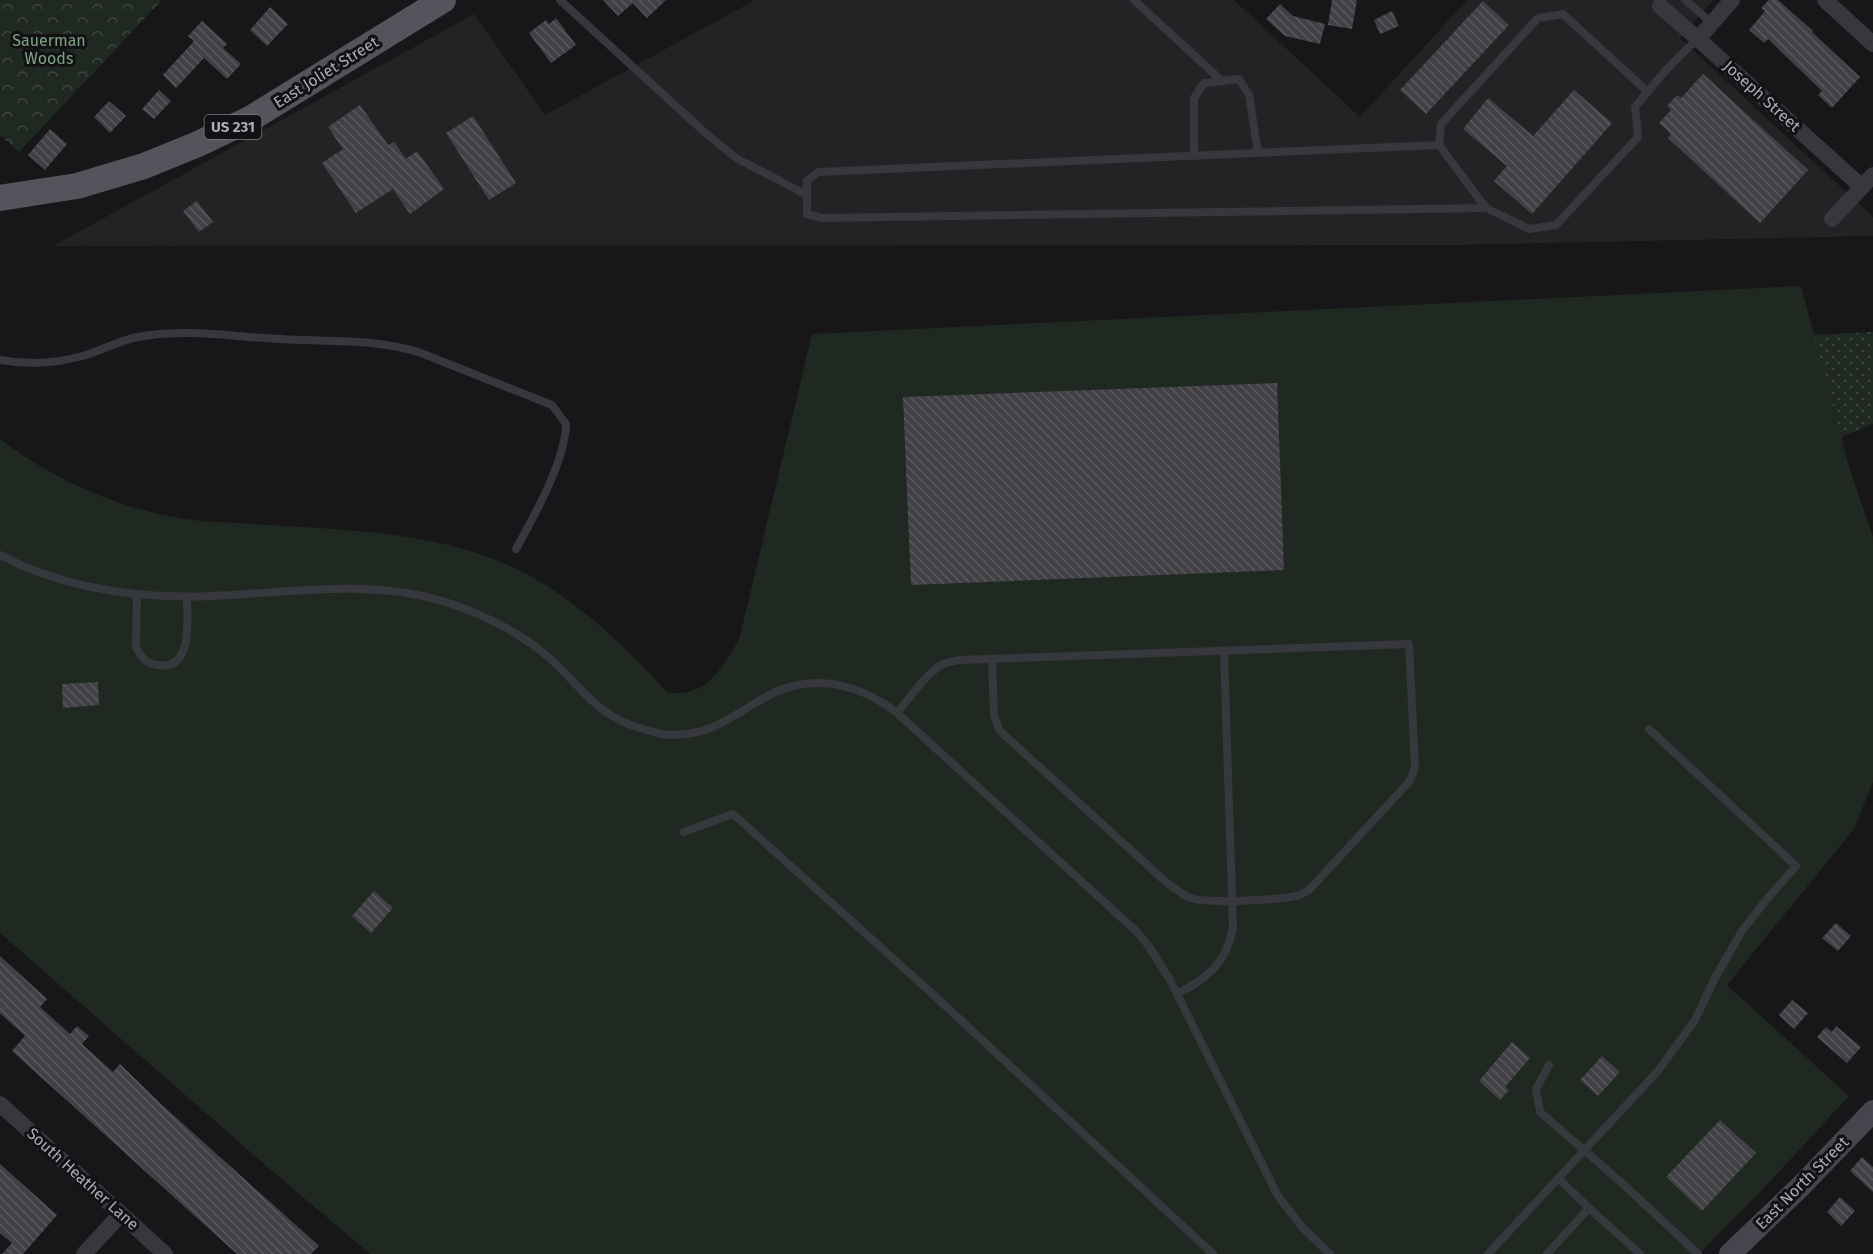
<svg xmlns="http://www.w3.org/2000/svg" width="1873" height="1254" font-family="'Fira Sans',sans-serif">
	<defs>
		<pattern id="grass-dots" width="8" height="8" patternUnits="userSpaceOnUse" patternTransform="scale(1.5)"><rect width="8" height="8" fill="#202822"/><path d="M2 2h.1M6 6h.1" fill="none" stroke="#3e4440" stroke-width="1.8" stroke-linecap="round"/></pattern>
		<pattern id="forest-crowns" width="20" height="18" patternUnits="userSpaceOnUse" patternTransform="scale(1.5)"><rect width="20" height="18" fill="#202822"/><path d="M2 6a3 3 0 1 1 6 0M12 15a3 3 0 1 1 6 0" fill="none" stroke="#3e4440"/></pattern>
		<pattern id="building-back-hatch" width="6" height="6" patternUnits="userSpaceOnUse" patternTransform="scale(1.5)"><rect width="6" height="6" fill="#414145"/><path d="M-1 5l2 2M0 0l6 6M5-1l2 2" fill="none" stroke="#5a5a5e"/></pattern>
	</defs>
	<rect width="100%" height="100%" fill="#171618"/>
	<!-- built -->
	<path fill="#232225" d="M 755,0 L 1234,0 L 1360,117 L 1467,0 L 1713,0 L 1680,38 L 1873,217 L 1873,236 L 1459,245 L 53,246 L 474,14 L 545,115 Z"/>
	<!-- grass -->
	<path fill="url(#grass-dots)" d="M 1873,332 L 1873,424 L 1841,437 L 1813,335 Z"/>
	<!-- forest -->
	<path fill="url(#forest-crowns)" d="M 0,0 L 162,0 L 19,152 L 0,135 Z"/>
	<!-- pitch -->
	<path fill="#202822" d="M 1801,286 L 1850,470 L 1873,537 L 1873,782 L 1854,829 L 1727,985 L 1849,1096 L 1763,1189 L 1699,1254 L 370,1254 L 257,1158 L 0,933 L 0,439 C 53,479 114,507 180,518 C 200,522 220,522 239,523 C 319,529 409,529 485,556 C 560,582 616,637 668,693 C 709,696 720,669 739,640 L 812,334 Z"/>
	<!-- building -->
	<g fill="url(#building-back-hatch)">
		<path d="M 603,0 L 666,0 L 647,18 L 633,3 L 618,16 Z"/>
		<path d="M 1332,0 L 1357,0 L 1352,29 L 1328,25 Z"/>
		<path d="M 1769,0 L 1778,0 L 1813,31 L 1812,32 L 1860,77 L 1832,108 L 1818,95 L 1822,91 L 1768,39 L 1764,43 L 1749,30 L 1765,11 L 1761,8 Z"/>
		<path d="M 1483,1 L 1509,25 L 1426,114 L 1400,90 Z"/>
		<path d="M 1280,4 L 1293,16 L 1325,24 L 1320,44 L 1285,36 L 1266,19 Z"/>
		<path d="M 270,7 L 288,24 L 267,46 L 250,30 Z"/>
		<path d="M 1392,11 L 1399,26 L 1380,34 L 1374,20 Z"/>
		<path d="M 556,18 L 576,45 L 551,63 L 529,33 L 546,20 L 549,24 Z"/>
		<path d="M 202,21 L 227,44 L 223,48 L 241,64 L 227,79 L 204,58 L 176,88 L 163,75 L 194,41 L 188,36 Z"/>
		<path d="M 1703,74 L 1808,170 L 1760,223 L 1668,138 L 1671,134 L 1659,123 L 1671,110 L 1667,106 L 1677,95 L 1681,98 Z"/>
		<path d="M 159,90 L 171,101 L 154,119 L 142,109 Z"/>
		<path d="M 1574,90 L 1612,123 L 1532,214 L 1494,181 L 1507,166 L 1463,129 L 1488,98 L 1533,136 Z"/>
		<path d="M 109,101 L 126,116 L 110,133 L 94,117 Z"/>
		<path d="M 360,105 L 388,145 L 394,142 L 406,159 L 417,151 L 444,189 L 410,214 L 393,189 L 356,213 L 322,163 L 343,149 L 328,127 Z"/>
		<path d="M 473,116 L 516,183 L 489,200 L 446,133 Z"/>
		<path d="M 50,129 L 67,144 L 45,170 L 28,155 Z"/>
		<path d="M 197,201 L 213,222 L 199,232 L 183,211 Z"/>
		<path d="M 1277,383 L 1284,570 L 911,585 L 903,397 Z"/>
		<path d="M 98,682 L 99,705 L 63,708 L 62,684 Z"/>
		<path d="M 374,891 L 393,908 L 371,933 L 352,916 Z"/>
		<path d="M 1836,923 L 1851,936 L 1838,951 L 1822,938 Z"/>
		<path d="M 0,956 L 47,999 L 40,1007 L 70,1034 L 77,1026 L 89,1036 L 82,1044 L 113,1072 L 120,1064 L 161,1104 L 319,1246 L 311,1254 L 237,1254 L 12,1051 L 25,1036 L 0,1013 Z"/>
		<path d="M 1792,1000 L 1808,1013 L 1794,1029 L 1779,1015 Z"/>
		<path d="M 1836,1026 L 1861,1047 L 1847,1063 L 1817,1037 L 1826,1027 L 1832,1032 Z"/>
		<path d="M 1512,1042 L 1530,1058 L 1505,1087 L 1509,1090 L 1500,1100 L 1479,1081 Z"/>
		<path d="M 1602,1056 L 1620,1072 L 1598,1096 L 1580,1080 Z"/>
		<path d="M 1720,1120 L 1756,1153 L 1702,1211 L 1666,1177 Z"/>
		<path d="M 1862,1157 L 1873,1167 L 1873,1192 L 1850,1171 Z"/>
		<path d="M 0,1164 L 57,1215 L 23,1254 L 2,1254 L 12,1243 L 0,1233 Z"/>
		<path d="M 1840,1197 L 1855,1211 L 1841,1226 L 1827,1212 Z"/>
	</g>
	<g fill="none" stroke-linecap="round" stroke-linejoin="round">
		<!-- lane -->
		<g stroke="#37383d" stroke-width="8">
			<path d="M 560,0 L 701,129 L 736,158 L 807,195"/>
			<path d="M 1134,0 L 1222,81"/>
			<path d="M 1685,0 L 1712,23"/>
			<path d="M 1648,92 L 1563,14 L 1538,18 L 1441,124 L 1439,145 L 1486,208 L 1529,229 L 1556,225 L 1638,137 L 1635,107 C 1655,83 1674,59 1698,39"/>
			<path d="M 1439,145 L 818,172 L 807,181 L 807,214 L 823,218 L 1486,208"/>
			<path d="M 1194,156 L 1194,98 L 1204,83 L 1239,79 L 1249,95 L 1258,153"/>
			<path d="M 0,360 C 28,365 59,363 86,355 C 103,350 120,340 138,337 C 185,328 233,337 280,339 C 326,342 376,338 421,353 L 552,405 L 566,424 C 565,462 534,516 516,549"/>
			<path d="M 0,555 C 65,589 139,599 212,596 C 287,593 365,579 439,600 C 476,611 516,630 546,655 C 580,684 594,715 640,728 C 649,731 659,734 669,735 C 709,736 730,718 762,699 C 808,671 857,682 897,713 L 1136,931 L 1148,945 L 1170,980 L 1278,1196 L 1302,1227 L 1330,1254"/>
			<path d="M 137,595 L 136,647 C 140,656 146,664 157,665 C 194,672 187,618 187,597"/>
			<path d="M 897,713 C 909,699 925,675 941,665 C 946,662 953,661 960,660 L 1409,644 L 1415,768 L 1409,782 L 1309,890 C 1304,893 1301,895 1296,896 C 1276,900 1209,904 1191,898 C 1182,895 1175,888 1167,883 L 1000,731 L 994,716 L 992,659"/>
			<path d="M 684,832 L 733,814 L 938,999 L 1213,1254"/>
			<path d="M 1177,994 C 1208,978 1227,963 1233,927 L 1224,651"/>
			<path d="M 1549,1065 L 1536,1089 L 1540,1112 L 1622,1183 L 1698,1254"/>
			<path d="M 1589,1208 L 1640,1254"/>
			<path d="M 1488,1254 L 1658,1071 L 1695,1020 L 1715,978 L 1742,931 L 1767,899 L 1796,866 L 1649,729"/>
			<path d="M 1547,1254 L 1589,1208 L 1558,1178"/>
		</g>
		<!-- street -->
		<g stroke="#37383d" stroke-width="16">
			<path d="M 1825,0 L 1873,44"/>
			<path d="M 1660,6 L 1698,39 L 1862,187"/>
			<path d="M 1698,39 L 1732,0"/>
			<path d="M 1832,219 L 1873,175"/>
			<path d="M 0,1104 L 165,1254"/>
			<path d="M 84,1254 L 121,1214"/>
		</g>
		<!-- secondary -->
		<path stroke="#45464d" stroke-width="22" d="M 1730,1254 L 1801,1186 L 1873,1111"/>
		<!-- primary -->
		<path stroke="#54545c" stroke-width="26" d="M 0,198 L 77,186 L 144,166 L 198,144 L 250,119 L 443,0"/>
	</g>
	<g text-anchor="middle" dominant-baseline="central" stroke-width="6" stroke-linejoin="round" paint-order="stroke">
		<!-- shield labels -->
		<rect fill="#121113" stroke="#7c7e86" stroke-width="1.5" x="204.5" y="115" width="57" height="24" rx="4.5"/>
		<g font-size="15" font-weight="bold" fill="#a9acb8">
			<text x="233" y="127">US 231</text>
		</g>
		<!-- park labels -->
		<g font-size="16" fill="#80a386" stroke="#121113">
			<text x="49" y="40">Sauerman<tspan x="49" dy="18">Woods</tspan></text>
		</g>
		<!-- street labels -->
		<g font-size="16" fill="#a9acb8" stroke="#121113">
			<text transform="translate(326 72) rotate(-32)">East Joliet Street</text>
			<text transform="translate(1762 96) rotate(42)">Joseph Street</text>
			<text transform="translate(83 1179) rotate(42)">South Heather Lane</text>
			<text transform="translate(1802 1183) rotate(-45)">East North Street</text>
		</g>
	</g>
</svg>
